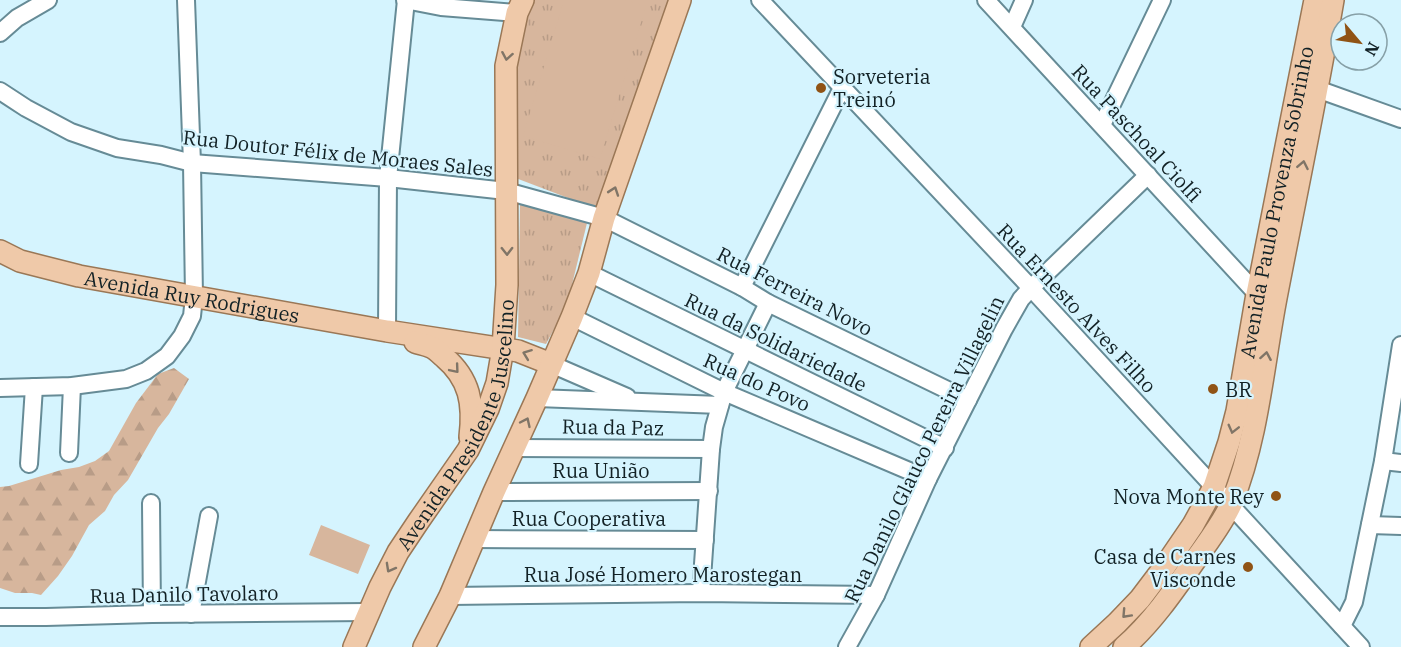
<svg xmlns="http://www.w3.org/2000/svg" width="1401" height="647" font-family="'IBM Plex Serif',serif">
	<defs>
		<pattern id="grass-tufts" width="24" height="20" patternUnits="userSpaceOnUse" patternTransform="scale(1.5)"><rect width="24" height="20" fill="#d7b69d"/><path d="M3 7l-1-3M5 7V3M7 7l1-3M15 17l-1-3M17 17v-4M19 17l1-3" fill="none" stroke="#b89c87"/></pattern>
		<pattern id="forest-firs" width="22" height="20" patternUnits="userSpaceOnUse" patternTransform="scale(1.5)"><rect width="22" height="20" fill="#d7b69d"/><path d="M5 1l3.5 6h-7zM16 11l3.5 6h-7z" fill="#b89c87"/></pattern>
	</defs>
	<rect width="100%" height="100%" fill="#d5f4fe"/>
	<!-- grass -->
	<g fill="url(#grass-tufts)">
		<path d="M 531,0 L 670,0 L 597,209 L 513,177 L 519,32 Z"/>
		<path d="M 520,204 L 587,223 L 567,305 L 546,344 L 518,337 Z"/>
	</g>
	<!-- forest -->
	<path fill="url(#forest-firs)" d="M 174,368 L 189,379 L 169,414 L 158,428 L 128,480 L 114,495 L 105,511 L 89,525 L 72,556 L 58,576 L 41,595 L 32,593 L 15,593 L 0,588 L 0,487 L 9,486 L 61,470 L 79,467 L 95,461 L 109,451 L 136,403 L 158,374 Z"/>
	<!-- garden -->
	<g fill="#d7b69d">
		<path d="M 564,0 L 625,0 L 646,6 L 600,159 L 523,136 Z"/>
		<path d="M 321,525 L 370,545 L 358,574 L 309,555 Z"/>
	</g>
	<g fill="none" stroke-linecap="round" stroke-linejoin="round">
		<!-- minor casing -->
		<g stroke="#668b96" stroke-width="20">
			<g id="minor">
				<path d="M 405,0 L 441,7 L 517,13"/>
				<path d="M 760,0 L 1031,288 L 1361,647"/>
				<path d="M 986,0 L 1257,294"/>
				<path d="M 1012,27 L 1024,0"/>
				<path d="M 0,33 L 17,18 L 48,0"/>
				<path d="M 1306,85 L 1401,119"/>
				<path d="M 0,91 L 26,108 L 71,132 L 117,148 L 161,155 L 192,163 L 388,178 L 506,191 L 604,218 L 742,287 L 768,303 L 968,400"/>
				<path d="M 1102,125 L 1162,0"/>
				<path d="M 589,273 L 945,448"/>
				<path d="M 742,287 L 842,88"/>
				<path d="M 572,317 L 724,392 L 928,479"/>
				<path d="M 387,331 L 388,178 L 406,0"/>
				<path d="M 551,364 L 627,397"/>
				<path d="M 0,388 L 72,386 L 126,379 L 146,371 L 167,356 L 182,336 L 192,316 L 194,297 L 192,163 L 186,0"/>
				<path d="M 537,398 L 720,405"/>
				<path d="M 514,448 L 711,449"/>
				<path d="M 69,453 L 72,386"/>
				<path d="M 1383,461 L 1401,463"/>
				<path d="M 29,464 L 34,387"/>
				<path d="M 494,492 L 709,491"/>
				<path d="M 151,503 L 152,614"/>
				<path d="M 1370,525 L 1401,526"/>
				<path d="M 474,539 L 705,540"/>
				<path d="M 701,593 L 711,449 L 714,427 L 724,392 L 768,303"/>
				<path d="M 450,596 L 701,593 L 876,595"/>
				<path d="M 191,614 L 209,516"/>
				<path d="M 0,617 L 46,617 L 152,614 L 368,612"/>
				<path d="M 1342,626 L 1354,602 L 1383,461 L 1401,345"/>
				<path d="M 847,647 L 876,595 L 928,479 L 968,400 L 1004,329 L 1021,299 L 1031,288 L 1148,175"/>
			</g>
		</g>
		<!-- major casing -->
		<g stroke="#9a7756" stroke-width="24">
			<g id="major">
				<path id="s1" d="M 0,251 L 20,261 L 79,276 L 387,331 L 518,351 L 551,364"/>
				<path d="M 415,342 C 421,344 428,345 433,348 C 437,350 440,354 444,357 C 470,379 474,404 470,437"/>
				<path id="s2" d="M 354,647 L 380,587 L 398,552 L 418,522 L 468,450 L 488,409 L 497,383 L 503,348 L 507,285 L 506,66 L 517,13 L 523,0"/>
				<path d="M 424,647 L 450,596 L 494,492 L 537,398 L 572,317 L 589,273 L 604,218 L 680,0"/>
				<path id="s3" d="M 1091,647 L 1117,623 L 1140,599 L 1165,566 L 1193,525 L 1214,487 L 1229,442 L 1237,411 L 1257,294 L 1315,0"/>
				<path d="M 1124,647 C 1153,622 1177,586 1198,556 C 1210,539 1224,521 1232,502 C 1258,437 1263,366 1276,298 C 1295,199 1316,100 1333,0"/>
			</g>
		</g>
		<!-- minor -->
		<use href="#minor" stroke="#fff" stroke-width="16"/>
		<!-- major -->
		<use href="#major" stroke="#efc9a9" stroke-width="21"/>
	</g>
	<!-- one-way arrows -->
	<defs><path id="oneway-chevron" d="M-2-3.5L2.5 0L-2 3.5" fill="none" stroke-width="1.6" stroke-linecap="round" stroke-linejoin="round" transform="scale(1.5)"/></defs>
	<g stroke="#807567">
		<use href="#oneway-chevron" transform="translate(507 56) rotate(100)"/>
		<use href="#oneway-chevron" transform="translate(1303 165) rotate(-79)"/>
		<use href="#oneway-chevron" transform="translate(614 191) rotate(-71)"/>
		<use href="#oneway-chevron" transform="translate(507 251) rotate(89)"/>
		<use href="#oneway-chevron" transform="translate(527 354) rotate(-159)"/>
		<use href="#oneway-chevron" transform="translate(1266 356) rotate(-80)"/>
		<use href="#oneway-chevron" transform="translate(455 369) rotate(50)"/>
		<use href="#oneway-chevron" transform="translate(526 422) rotate(-65)"/>
		<use href="#oneway-chevron" transform="translate(1233 429) rotate(104)"/>
		<use href="#oneway-chevron" transform="translate(390 568) rotate(119)"/>
		<use href="#oneway-chevron" transform="translate(1126 614) rotate(133)"/>
	</g>
	<!-- markers -->
	<g fill="#905315" stroke="#d5f4fe" stroke-width="2">
		<circle cx="821" cy="88" r="6"/>
		<circle cx="1213" cy="389" r="6"/>
		<circle cx="1276" cy="496" r="6"/>
		<circle cx="1248" cy="567" r="6"/>
	</g>
	<g text-anchor="middle" dominant-baseline="central" stroke-width="4.5" stroke-linejoin="round" paint-order="stroke">
		<!-- poi labels -->
		<g font-size="20" fill="#122125" stroke="#d5f4fe" text-anchor="start">
			<text x="833" y="76">Sorveteria<tspan x="833" dy="23">Treinó</tspan></text>
			<text x="1225" y="389">BR</text>
			<text x="1264" y="496" text-anchor="end">Nova Monte Rey</text>
			<text x="1236" y="556" text-anchor="end">Casa de Carnes<tspan x="1236" dy="23">Visconde</tspan></text>
		</g>
		<!-- street labels -->
		<g font-size="20" fill="#122125" stroke="#d5f4fe">
			<text transform="translate(1137 133) rotate(47)">Rua Paschoal Ciolfi</text>
			<text transform="translate(338 153) rotate(6)">Rua Doutor Félix de Moraes Sales</text>
			<text stroke="none"><textPath href="#s3" startOffset="495">Avenida Paulo Provenza Sobrinho</textPath></text>
			<text transform="translate(795 291) rotate(27)">Rua Ferreira Novo</text>
			<text stroke="none"><textPath href="#s1" startOffset="198">Avenida Ruy Rodrigues</textPath></text>
			<text transform="translate(1077 308) rotate(47)">Rua Ernesto Alves Filho</text>
			<text transform="translate(776 342) rotate(26)">Rua da Solidariedade</text>
			<text transform="translate(757 382) rotate(24)">Rua do Povo</text>
			<text stroke="none"><textPath href="#s2" startOffset="248">Avenida Presidente Juscelino</textPath></text>
			<text transform="translate(613 427) rotate(1)">Rua da Paz</text>
			<text transform="translate(924 449) rotate(-64)">Rua Danilo Glauco Pereira Villagelin</text>
			<text x="601" y="470">Rua União</text>
			<text x="589" y="518">Rua Cooperativa</text>
			<text x="663" y="574">Rua José Homero Marostegan</text>
			<text transform="translate(184 594) rotate(-1)">Rua Danilo Tavolaro</text>
		</g>
	</g>
	<!-- north arrow -->
	<g transform="translate(1359 42) rotate(119)"><circle r="28" fill="#d5f4fe" stroke="#87a0a7" stroke-width="1.5"/>
	<path d="M0-4.5L10 22L0 15L-10 22Z" fill="#905315"/>
	<text y="-9" font-size="16" font-weight="bold" text-anchor="middle" fill="#122125">N</text>
	</g>
</svg>
